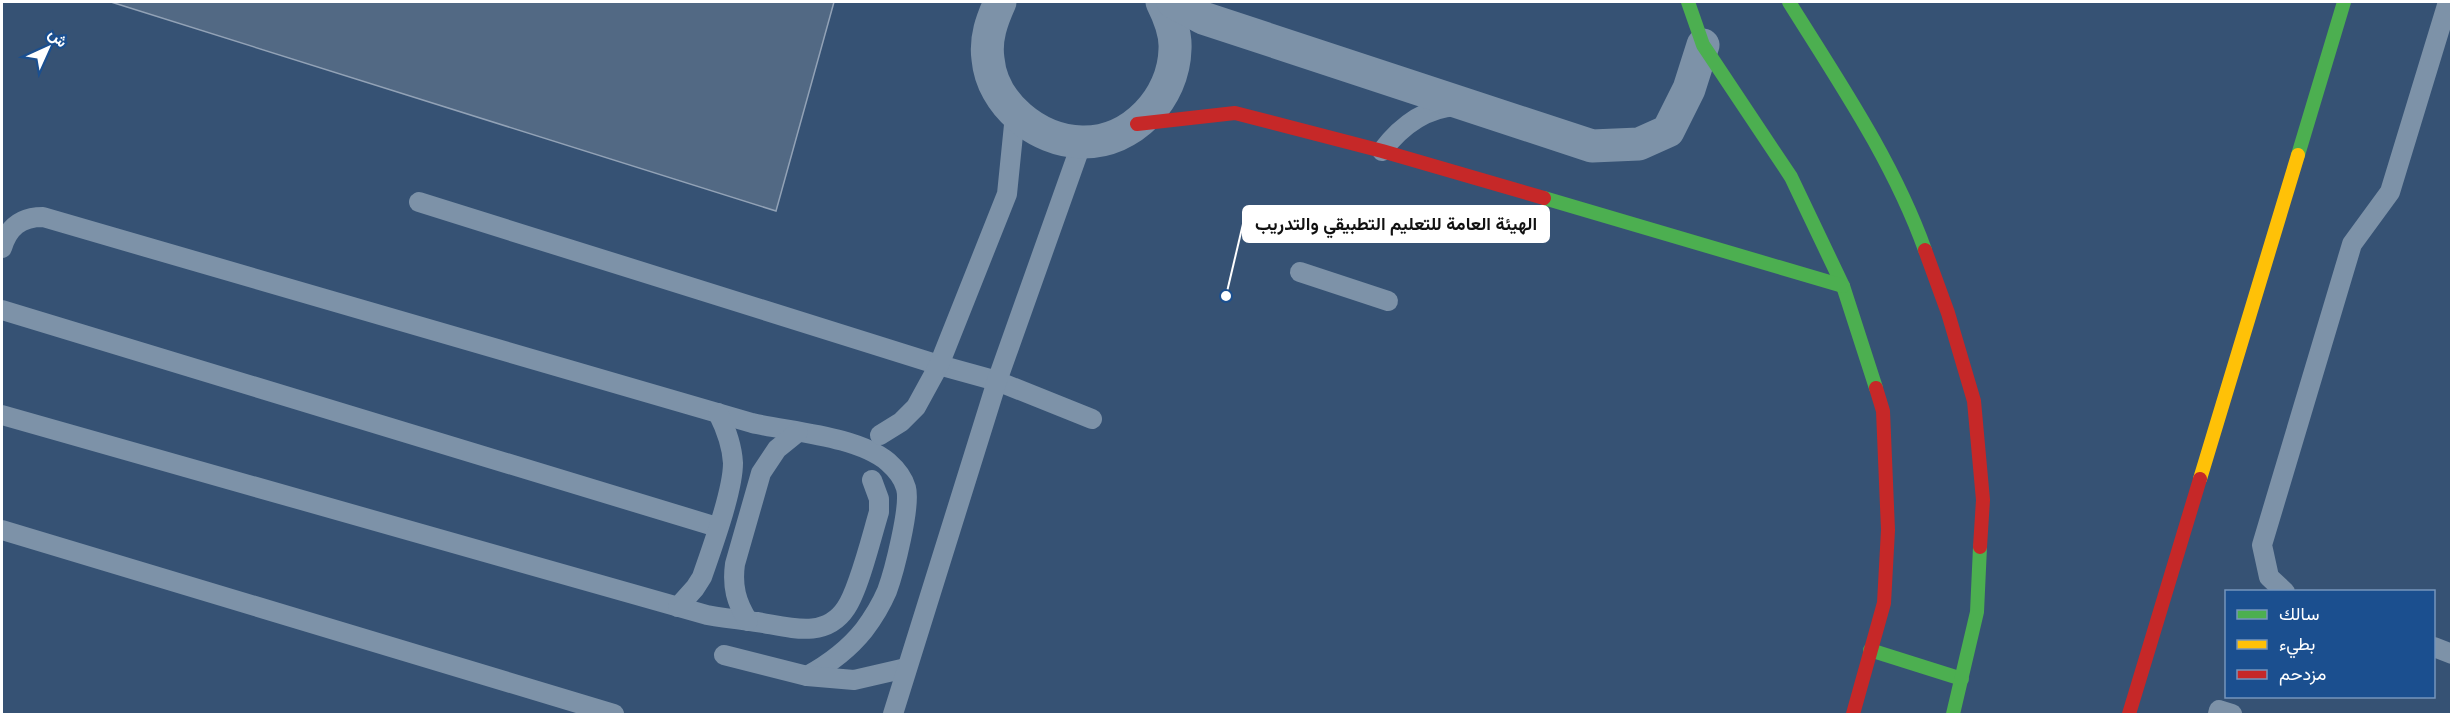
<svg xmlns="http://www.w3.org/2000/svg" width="2453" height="716" font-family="'Golos Text',Vazirmatn,sans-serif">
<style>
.building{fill:#526984;stroke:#92a2b6;stroke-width:1.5}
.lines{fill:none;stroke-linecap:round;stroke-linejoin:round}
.lane{stroke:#7d92a8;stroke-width:20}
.street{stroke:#7d92a8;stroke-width:33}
.fast{stroke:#4caf50;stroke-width:14}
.slow{stroke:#ffc107;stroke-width:14}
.jam{stroke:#c62828;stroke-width:14}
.leader{fill:none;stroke:#fff;stroke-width:2}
.callout-dot{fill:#fff;stroke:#1b4f8f;stroke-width:2}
.callout{fill:#fff;stroke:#fff;stroke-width:2}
.callout-label{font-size:18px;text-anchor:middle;font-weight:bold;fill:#111}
</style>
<rect width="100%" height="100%" fill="#365274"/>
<!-- building -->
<polygon class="building" points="111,2 834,2 776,211"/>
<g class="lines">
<!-- lane -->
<g class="lane">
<path d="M1382,151C1401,126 1424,108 1456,106"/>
<polyline points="419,202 939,365 997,381 1092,419"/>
<path d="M2,248C8,228 20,217 43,217L752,423C791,432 857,436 888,462C896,469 903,477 906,488C911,506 894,572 887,591C881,605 873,618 864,630C848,650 829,664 807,676"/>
<polyline points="1300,272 1388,301"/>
<polyline points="2,310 717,527"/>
<path d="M2,415L707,615C724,618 741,620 757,622C789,627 825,640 846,608C859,589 872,535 879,512V499L872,480"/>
<polyline points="880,435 901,422 916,407 939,365 1007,194 1015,115"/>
<polyline points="2,530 614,714"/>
<polyline points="2285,592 2269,577 2262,545 2352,244 2390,192 2448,2"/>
<path d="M678,607L695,588L702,577C712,548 733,491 733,463C732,444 726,429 718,413"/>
<path d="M748,621C736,602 732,586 735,564L761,473L777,449L798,432"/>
<polyline points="2434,647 2452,654"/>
<polyline points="724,655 807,676 854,680 906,668"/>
<polyline points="893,714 997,381 1082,142"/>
<polyline points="2218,714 2219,710 2232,714"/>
</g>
<!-- street -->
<g class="street">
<path d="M1000,2C992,20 985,38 988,59C992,104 1037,141 1082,142C1132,143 1174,98 1175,49C1176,32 1169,16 1162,2"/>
<polyline points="1173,2 1203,18 1592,146 1639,144 1668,131 1689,89 1703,45"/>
</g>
<!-- fast -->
<g class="fast">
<polyline points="1688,2 1703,45 1791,177 1843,286 1876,388"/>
<path d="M1789,2C1839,82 1893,161 1925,250"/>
<polyline points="2298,155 2344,2"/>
<polyline points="1544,198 1843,286"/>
<polyline points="1870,650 1962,679"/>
<polyline points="1953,714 1977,612 1980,547"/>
</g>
<!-- slow -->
<polyline class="slow" points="2200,479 2298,155"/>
<!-- jam -->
<g class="jam">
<polyline points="1137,124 1235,113 1382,151 1544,198"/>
<polyline points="1925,250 1948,313 1974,401 1983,500 1980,547"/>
<polyline points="1853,714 1884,603 1888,530 1883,411 1876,388"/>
<polyline points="2129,714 2200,479"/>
</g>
</g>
<!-- callouts -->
<path class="leader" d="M1226 296L1243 224"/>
<circle class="callout-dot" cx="1226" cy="296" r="6"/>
<rect class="callout" x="1243" y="206" width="306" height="36" rx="6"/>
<g class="callout-label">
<text x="1396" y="230">الهيئة العامة للتعليم التطبيقي والتدريب</text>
</g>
<!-- border -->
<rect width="2453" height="716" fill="none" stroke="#ffffff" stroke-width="6"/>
<!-- legend -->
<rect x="2225" y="590" width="210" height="108" fill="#1b4f8f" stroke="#7695bc" stroke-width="1.5"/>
<rect x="2237" y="610" width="30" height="9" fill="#4caf50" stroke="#7695bc" stroke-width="1.5"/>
<text x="2279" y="620" font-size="18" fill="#ffffff">سالك</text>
<rect x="2237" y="640" width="30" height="9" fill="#ffc107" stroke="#7695bc" stroke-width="1.5"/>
<text x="2279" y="650" font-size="18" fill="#ffffff">بطيء</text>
<rect x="2237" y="670" width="30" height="9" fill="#c62828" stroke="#7695bc" stroke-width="1.5"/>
<text x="2279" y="680" font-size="18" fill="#ffffff">مزدحم</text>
<!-- north arrow -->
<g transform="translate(48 48) rotate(45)" stroke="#1b4f8f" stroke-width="4.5" paint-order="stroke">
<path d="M0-4.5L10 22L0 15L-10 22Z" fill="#ffffff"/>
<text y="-9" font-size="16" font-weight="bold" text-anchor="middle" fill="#ffffff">ش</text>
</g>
</svg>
